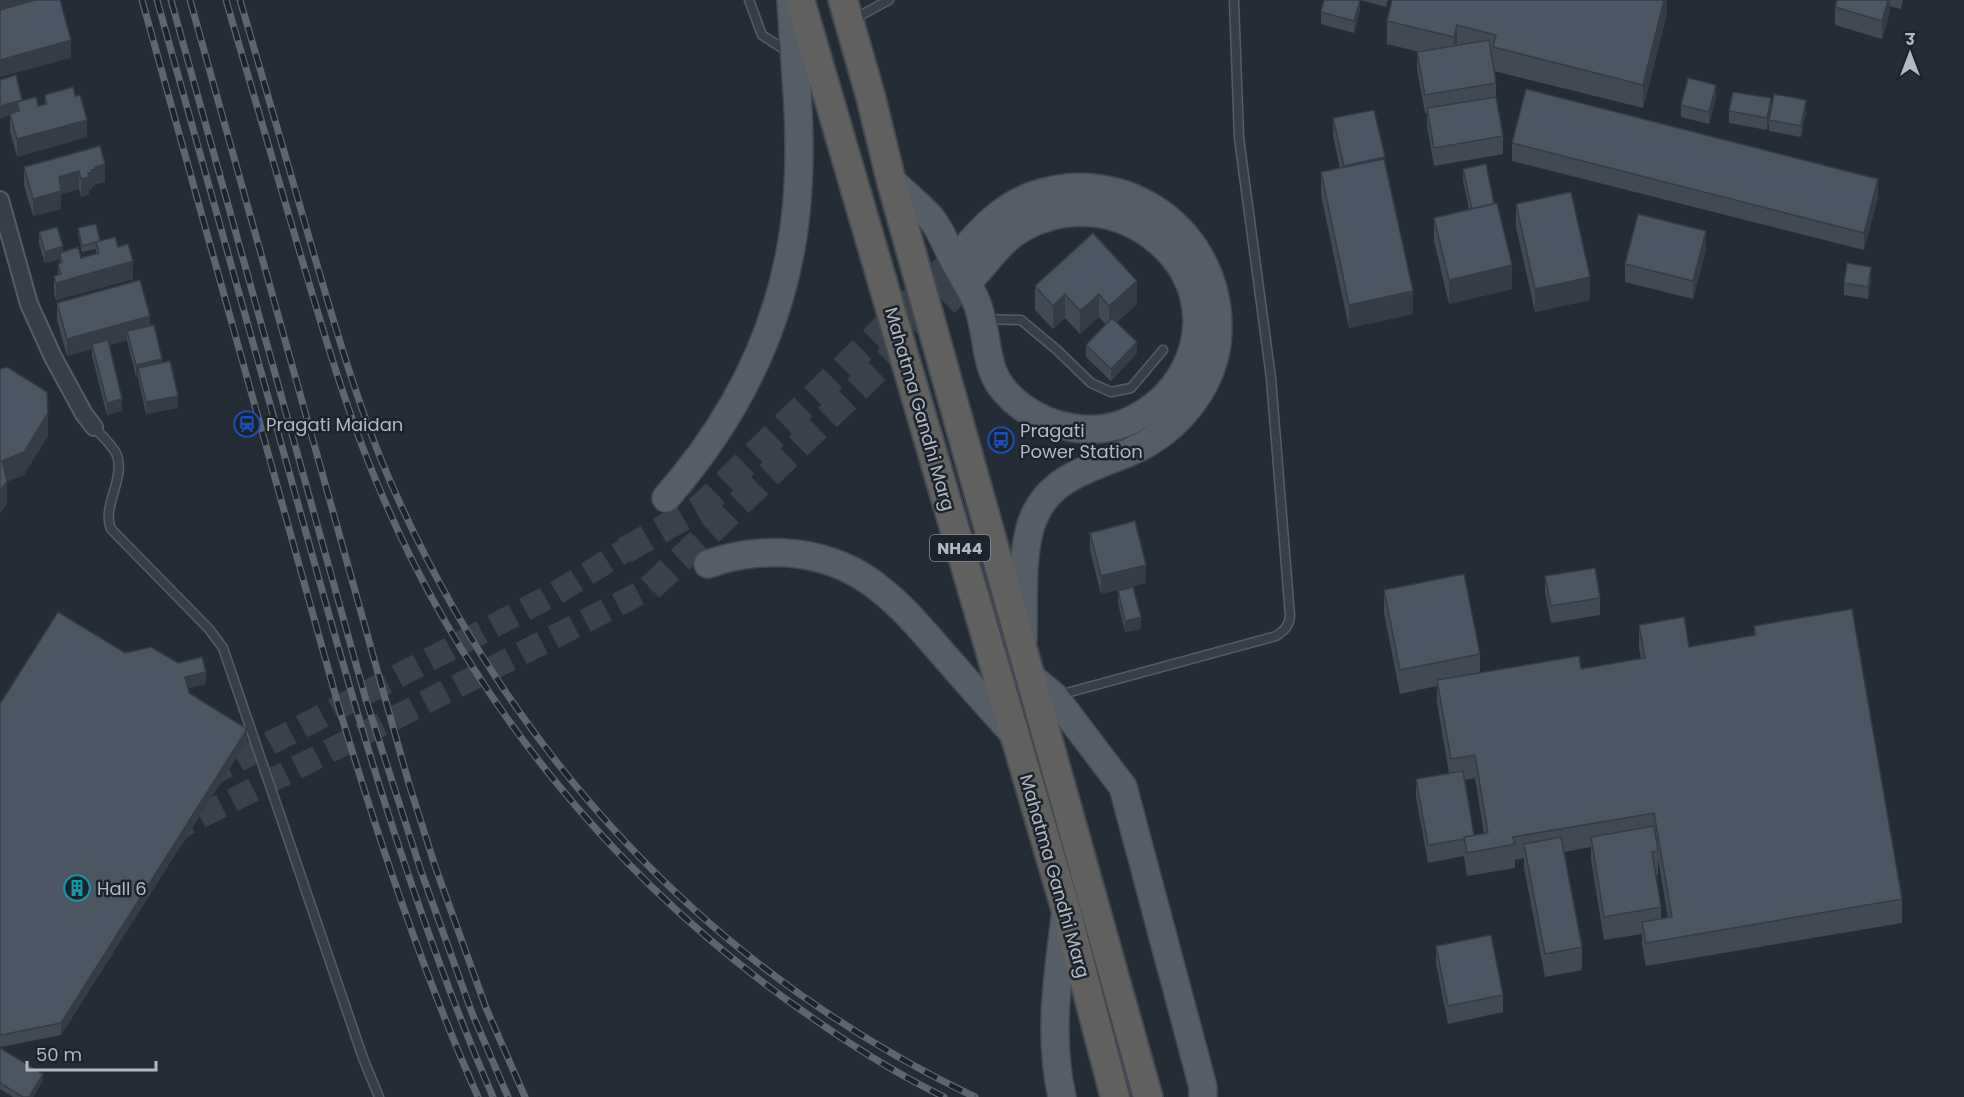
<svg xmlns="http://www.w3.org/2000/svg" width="1964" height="1097" font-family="Poppins,'Noto Sans Devanagari',sans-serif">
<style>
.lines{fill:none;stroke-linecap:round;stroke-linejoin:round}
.secondary-tunnel{stroke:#39414b;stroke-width:24;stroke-dasharray:24 12;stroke-linecap:butt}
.primary-tunnel{stroke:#39414b;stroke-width:27;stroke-dasharray:27 14;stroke-linecap:butt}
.service-casing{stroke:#555c65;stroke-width:11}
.minor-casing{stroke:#555c65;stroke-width:20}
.primary-casing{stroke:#404750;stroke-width:30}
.trunk-casing{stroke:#424952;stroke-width:32}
.service{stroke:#373e47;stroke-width:8}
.minor{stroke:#373e47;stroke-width:16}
.primary{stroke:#555d67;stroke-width:27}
.trunk{stroke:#60605e;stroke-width:28}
.rail-casing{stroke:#5d6571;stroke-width:7}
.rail{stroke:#1c232c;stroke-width:4.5;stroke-dasharray:14;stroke-linecap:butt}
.wall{fill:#414a54;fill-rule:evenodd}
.shaded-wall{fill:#353c45}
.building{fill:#4c5662;stroke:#353c45;stroke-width:1.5}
.labels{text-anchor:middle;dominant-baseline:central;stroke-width:5;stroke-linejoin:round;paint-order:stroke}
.shield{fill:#1c232c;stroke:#858c96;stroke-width:1.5}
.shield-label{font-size:16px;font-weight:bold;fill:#b2b9c3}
.street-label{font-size:18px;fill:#b2b9c3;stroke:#1c232c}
.poi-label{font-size:18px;fill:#b2b9c3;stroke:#1c232c;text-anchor:start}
</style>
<rect width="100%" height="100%" fill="#242c36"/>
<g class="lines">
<!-- secondary-tunnel -->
<g class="secondary-tunnel">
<polyline points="206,777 556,593 624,551"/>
<polyline points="168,833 650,588"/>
</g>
<!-- primary-tunnel -->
<g class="primary-tunnel">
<polyline points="624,551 701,507 959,255"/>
<polyline points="650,588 713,529 975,274"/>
</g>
<!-- service casing -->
<g class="service-casing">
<g id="service">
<polyline points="749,0 762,35 788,52"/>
<polyline points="852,20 889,0"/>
<polyline points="984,319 1021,320 1057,350 1091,383 1111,392 1131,388 1163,350"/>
<path d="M94,427C101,435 111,444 116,453C127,477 101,507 111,529L209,629L223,648L363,1058L379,1097"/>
<path d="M1059,695L1276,636C1285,630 1289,626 1290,616L1271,378L1239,138L1234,0"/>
</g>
</g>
<!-- minor casing -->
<g class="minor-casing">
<polyline id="minor" points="0,200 29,304 53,357 84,414 94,427"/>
</g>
<!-- primary casing -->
<g class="primary-casing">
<g id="primary">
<path d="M891,180C904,193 919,205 931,218C941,230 947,248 955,262C962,276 973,291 978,306C992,348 980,376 1022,407C1051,428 1091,436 1125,423C1151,412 1172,394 1185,369C1235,269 1117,175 1024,227C1003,238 991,257 975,274"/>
<path d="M959,255C980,231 1001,207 1032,196C1127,162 1221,233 1218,332C1216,384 1179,430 1132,451C1095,467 1051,476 1034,517C1020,548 1024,604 1023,639"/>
<path d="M666,498C744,409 792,306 798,186C802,125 794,62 791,0"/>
<path d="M708,564C766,544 832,549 881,590C904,608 923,631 942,653C966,680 990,708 1015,735"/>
<polyline points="1031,677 1054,696 1123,787 1203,1087 1203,1097"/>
<path d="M1062,1097C1048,1036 1058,972 1066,910"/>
</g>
</g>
<!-- trunk casing -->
<g class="trunk-casing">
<g id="trunk">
<polyline points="800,0 1066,910 1115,1097"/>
<polyline points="843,0 871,98 891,180 1148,1097"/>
</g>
</g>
<!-- service -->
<use href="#service" class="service"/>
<!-- minor -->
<use href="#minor" class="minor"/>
<!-- primary -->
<use href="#primary" class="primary"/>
<!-- trunk -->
<use href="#trunk" class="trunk"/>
<!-- rail casing -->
<g class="rail-casing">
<g id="rail">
<path d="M142,0L339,708C379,840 422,971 478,1097"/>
<path d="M157,0C205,170 252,341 300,511C355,710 411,908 493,1097"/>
<polyline points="171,0 366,700 421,871 472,1013 508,1097"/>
<polyline points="190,0 409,784 435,866 486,1008 525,1097"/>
<path d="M226,0C250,81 273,162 297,243C321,323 344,405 377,483C465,696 615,881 804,1012C849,1044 895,1073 944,1097"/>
<path d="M240,0C265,86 290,172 315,258C337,333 359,409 390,481C509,753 705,968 975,1097"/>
</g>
</g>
<!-- rail -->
<use href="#rail" class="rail"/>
</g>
<!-- wall -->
<g class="wall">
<polygon points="1360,0 1388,0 1386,7"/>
<polygon points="1667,0 1667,13 1643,108 1494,71 1496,83 1496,98 1503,136 1503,154 1434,166 1427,126 1427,113 1425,113 1417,70 1417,52 1419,52 1387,44 1387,21"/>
<polygon points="1837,0 1903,0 1901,9 1890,6 1890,11 1882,39 1835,25 1835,7"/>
<polygon points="1360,10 1354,33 1321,24 1321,12"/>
<polygon points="0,80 22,101 38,106 45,104 45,95 87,137 17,157 10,131 10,115 0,118"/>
<polygon points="1716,97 1709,124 1681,117 1681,105"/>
<polygon points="1771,107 1806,111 1801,137 1769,131 1769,122 1767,130 1729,123 1729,111"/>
<polygon points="1333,118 1385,161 1413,314 1349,328 1321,195 1321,172 1340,168 1333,136"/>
<polygon points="1512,143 1878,197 1864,250 1512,161"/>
<polygon points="105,164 105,182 95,184 95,186 92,187 92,190 89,190 89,194 81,197 79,189 61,194 61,209 33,216 24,185 24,167"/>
<polygon points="1463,169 1512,289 1449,304 1434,241 1434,218 1469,209 1463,181"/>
<polygon points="1516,204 1590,300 1535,312 1516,227"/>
<polygon points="78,228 100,241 118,247 133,279 56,300 54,294 54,276 58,275 58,264 60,263 60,259 45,263 39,244 39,232 63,252 81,258 96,253 96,249 82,252 78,234"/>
<polygon points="1093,233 1137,304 1117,322 1137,353 1111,381 1086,357 1086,345 1106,325 1099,317 1080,334 1065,318 1053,329 1035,310 1035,286"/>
<polygon points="1706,249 1693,299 1625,282 1625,264"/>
<polygon points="1871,279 1868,299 1844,295 1844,283"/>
<polygon points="57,303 150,326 178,408 146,414 138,377 136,377 127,340 109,345 122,411 107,415 92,356 92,349 67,356 57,320"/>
<polygon points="1090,533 1146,583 1101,594 1090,550"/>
<polygon points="1545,576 1600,598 1600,615 1551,623 1545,593"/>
<path d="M1384,590L1480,654V672L1581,669L1641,659L1639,648V625L1689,647L1754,635V626L1902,899V923L1646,966L1642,945V934L1604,940L1591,860V847L1564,852L1582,947V970L1545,977L1524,868V858L1515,860V868L1467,876L1464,856L1428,863L1416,797V779L1449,773L1437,703V686L1400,694L1384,613ZM1475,778L1484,834L1474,835L1465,780ZM1658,859L1668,918L1661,919V907L1656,875L1658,874Z"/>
<polygon points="1118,591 1141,629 1125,632 1118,603"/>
<polygon points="125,653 206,684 188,688 189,693 247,741 61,1035 1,1047 0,1046 0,704"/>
<polygon points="1436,946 1503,995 1503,1012 1448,1024 1436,964"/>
<polygon points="0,1048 43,1080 33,1097 13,1097 0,1089"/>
</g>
<!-- shaded-wall -->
<g class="shaded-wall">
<polygon points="0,0 50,0 0,14"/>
<polygon points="1360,0 1360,10 1354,33 1354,21"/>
<polygon points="1664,0 1667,0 1667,13 1643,108 1643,85"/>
<polygon points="1888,0 1890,0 1890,11 1882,39 1882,21"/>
<polygon points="1457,25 1457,48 1454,61 1454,37"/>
<polygon points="71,40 71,58 0,77 0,60"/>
<polygon points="1716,85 1716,97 1709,124 1709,112"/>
<polygon points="1771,98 1771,110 1767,130 1767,118"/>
<polygon points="22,100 22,112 17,102 17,113 0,118 0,106"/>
<polygon points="1806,100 1806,111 1801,137 1801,126"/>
<polygon points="87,120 87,137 17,157 17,139"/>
<polygon points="1385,157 1385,174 1344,184 1344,166"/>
<polygon points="105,164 105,182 95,184 95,186 92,187 92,190 89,190 89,194 81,197 81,179 95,167"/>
<polygon points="79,171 79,189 61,194 61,209 33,216 33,199 59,177"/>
<polygon points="1878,179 1878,197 1864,250 1864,233"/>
<polygon points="1706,231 1706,249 1693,299 1693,281"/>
<polygon points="63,246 63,258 60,253 60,259 45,263 45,252"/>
<polygon points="133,261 133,279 56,300 56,283"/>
<polygon points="1512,265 1512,289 1449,304 1449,280"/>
<polygon points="1871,267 1871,279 1868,299 1868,287"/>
<polygon points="1590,277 1590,300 1535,312 1535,289"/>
<polygon points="1137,281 1137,304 1109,329 1109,306"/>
<polygon points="1413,291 1413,314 1349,328 1349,305"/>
<polygon points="1065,294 1065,318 1053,329 1053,306"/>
<polygon points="1099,294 1099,317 1080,334 1080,311"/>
<polygon points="150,316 150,334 127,331 127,340 94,349 92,344 92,349 67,356 67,339"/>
<polygon points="1137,342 1137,353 1111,381 1111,369"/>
<polygon points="162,359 162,371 138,368 138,377 136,377 136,365"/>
<polygon points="178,396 178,408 146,414 146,402"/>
<polygon points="122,399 122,411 107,415 107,403"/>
<polygon points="48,413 48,436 24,475 7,482 7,504 0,514 0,491 2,461"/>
<polygon points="1146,565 1146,583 1101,594 1101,576"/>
<polygon points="1141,617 1141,629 1125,632 1125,621"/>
<polygon points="206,672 206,684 185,689 185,677"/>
<polygon points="247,729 247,741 61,1035 61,1023"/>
<polygon points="43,1074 43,1080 33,1097 29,1097"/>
</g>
<!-- building -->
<g class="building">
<polygon points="35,0 60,0 71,40 0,60 0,10"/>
<polygon points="1324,0 1360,0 1354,21 1321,12"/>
<polygon points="1392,0 1664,0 1643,85 1493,47 1496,35 1457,25 1454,37 1387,21"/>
<polygon points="1837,0 1888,0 1882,21 1835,7"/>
<polygon points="1489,40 1496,83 1425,95 1417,52"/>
<polygon points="16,75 22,100 0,106 0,80"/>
<polygon points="1688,78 1716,85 1709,112 1681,105"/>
<polygon points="73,87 75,96 80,95 87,120 17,139 10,114 19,111 17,102 36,97 38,106 47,104 45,95"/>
<polygon points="1526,89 1878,179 1864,233 1512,143"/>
<polygon points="1733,92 1771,98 1767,118 1729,111"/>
<polygon points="1774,94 1806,100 1801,126 1769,120"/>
<polygon points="1496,97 1503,136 1434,148 1427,108"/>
<polygon points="1374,110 1385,157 1344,166 1333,118"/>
<polygon points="100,146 105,164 95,167 95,169 91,170 92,172 88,173 89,177 81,179 79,171 59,177 61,191 33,199 24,167"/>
<polygon points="1384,159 1413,291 1349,305 1321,172"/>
<polygon points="1486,164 1494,204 1472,209 1463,169"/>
<polygon points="1571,192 1590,277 1535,289 1516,204"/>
<polygon points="1497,203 1512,265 1449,280 1434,218"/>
<polygon points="1638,214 1706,231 1693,281 1625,264"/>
<polygon points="96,224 100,241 82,246 78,228"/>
<polygon points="57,227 63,246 45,252 39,232"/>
<polygon points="1093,233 1137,281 1109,306 1099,294 1080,311 1065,294 1053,306 1035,286"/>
<polygon points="115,237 118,247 128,244 133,261 56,283 54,276 61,274 58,264 62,262 60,253 78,247 81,258 99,253 96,242"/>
<polygon points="1847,263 1871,267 1868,287 1844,283"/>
<polygon points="140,280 150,316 67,339 57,303"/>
<polygon points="1112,318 1137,342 1111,369 1086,345"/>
<polygon points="154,325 162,359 136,365 127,331"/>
<polygon points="108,340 122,399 107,403 92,344"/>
<polygon points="170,361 178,396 146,402 138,368"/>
<polygon points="7,367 47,392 48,413 24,452 2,461 7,481 0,491 0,369"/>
<polygon points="1135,521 1146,565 1101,576 1090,533"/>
<polygon points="1595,568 1600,598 1551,606 1545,576"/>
<polygon points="1464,574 1480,654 1400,670 1384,590"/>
<polygon points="1133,587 1141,617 1125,621 1118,591"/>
<polygon points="1852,609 1902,899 1646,943 1642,922 1672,917 1654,813 1513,837 1515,844 1467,853 1464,837 1488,833 1475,755 1451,759 1437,680 1579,656 1581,669 1645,658 1639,625 1684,617 1689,647 1756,635 1754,626"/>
<polygon points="58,612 125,653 151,647 178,663 202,657 206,672 185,677 189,693 247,729 61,1023 1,1035 0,1034 0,704"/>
<polygon points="1463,771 1474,835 1464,837 1464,839 1428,845 1416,779"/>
<polygon points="1654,826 1658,851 1652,852 1661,907 1604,917 1591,837"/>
<polygon points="1561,837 1582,947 1545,954 1524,844"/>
<polygon points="1491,935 1503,995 1448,1006 1436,946"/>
<polygon points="0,1048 43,1074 29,1097 23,1097 0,1083"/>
</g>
<!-- icons -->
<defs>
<g id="station-ring" transform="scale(1.35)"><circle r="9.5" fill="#1c232c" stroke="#1a4fb4" stroke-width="1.5"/><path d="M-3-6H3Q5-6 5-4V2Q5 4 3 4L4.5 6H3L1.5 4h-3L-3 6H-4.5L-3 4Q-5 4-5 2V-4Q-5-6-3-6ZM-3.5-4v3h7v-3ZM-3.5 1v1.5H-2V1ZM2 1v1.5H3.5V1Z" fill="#1a4fb4"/></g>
<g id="bus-ring" transform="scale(1.35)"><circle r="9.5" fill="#1c232c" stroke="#1a4fb4" stroke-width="1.5"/><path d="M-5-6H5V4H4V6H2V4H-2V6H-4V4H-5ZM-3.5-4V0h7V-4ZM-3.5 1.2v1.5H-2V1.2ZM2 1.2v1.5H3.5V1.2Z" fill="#1a4fb4"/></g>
<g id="building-ring" transform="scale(1.35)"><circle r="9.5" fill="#1c232c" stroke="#0f9aa8" stroke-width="1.5"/><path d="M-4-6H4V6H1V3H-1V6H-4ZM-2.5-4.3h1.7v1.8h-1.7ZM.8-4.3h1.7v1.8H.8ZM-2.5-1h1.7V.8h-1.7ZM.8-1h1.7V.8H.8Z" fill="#0f9aa8"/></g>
</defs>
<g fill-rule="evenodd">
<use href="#station-ring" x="247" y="424"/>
<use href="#bus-ring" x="1001" y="440"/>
<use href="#building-ring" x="77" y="888"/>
</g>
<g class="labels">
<!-- shield labels -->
<rect class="shield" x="930" y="535" width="60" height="26" rx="4.5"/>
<g class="shield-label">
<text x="960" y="548">NH44</text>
</g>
<!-- street labels -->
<g class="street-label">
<text transform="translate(920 409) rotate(74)">Mahatma Gandhi Marg</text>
<text transform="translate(1055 876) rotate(74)">Mahatma Gandhi Marg</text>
</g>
<!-- poi labels -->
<g class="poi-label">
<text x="266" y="424">Pragati Maidan</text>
<text x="1020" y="430">Pragati<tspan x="1020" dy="21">Power Station</tspan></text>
<text x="97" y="888">Hall 6</text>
</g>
</g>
<!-- north arrow -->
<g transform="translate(1910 54)" stroke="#1c232c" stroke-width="4.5" paint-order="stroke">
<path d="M0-4.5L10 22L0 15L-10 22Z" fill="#b2b9c3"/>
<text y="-9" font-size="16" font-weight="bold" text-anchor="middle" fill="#b2b9c3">उ</text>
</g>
<!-- scale -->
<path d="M27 1061v9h129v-9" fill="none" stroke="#b2b9c3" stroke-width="3"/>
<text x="36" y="1061" font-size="18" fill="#b2b9c3" stroke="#1c232c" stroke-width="4.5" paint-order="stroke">50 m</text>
</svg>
